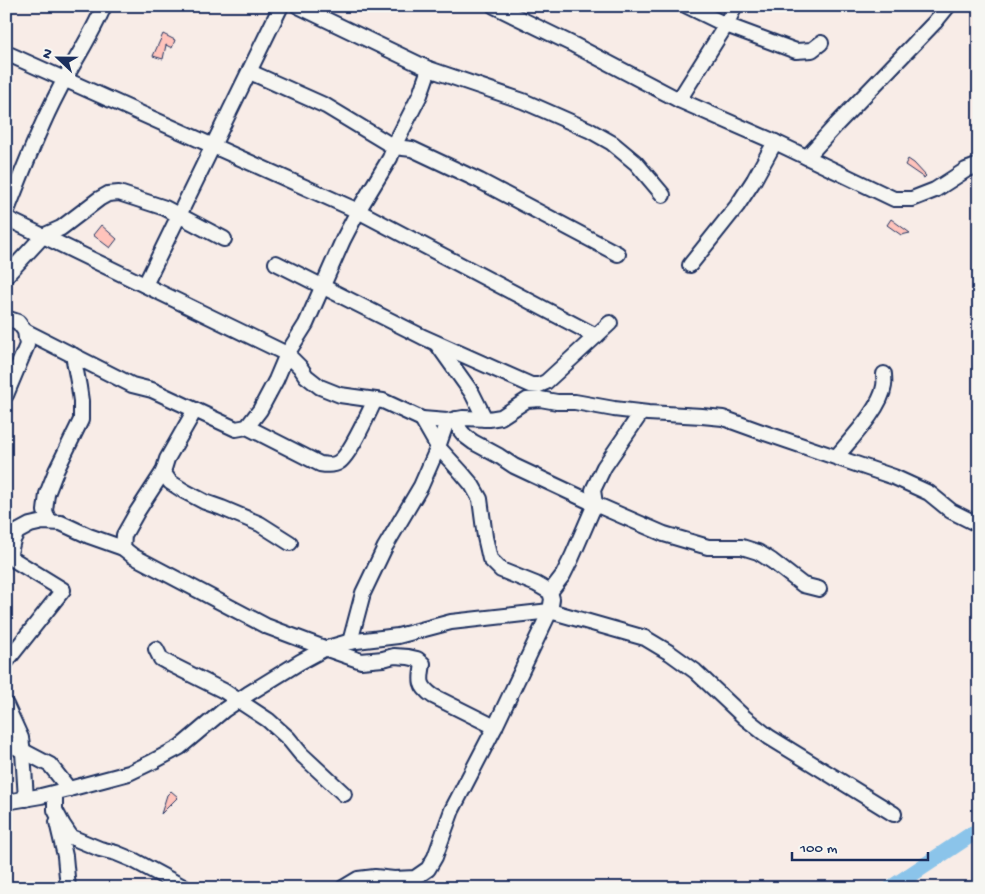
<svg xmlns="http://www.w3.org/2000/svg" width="985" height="894" font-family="'Gochi Hand',sans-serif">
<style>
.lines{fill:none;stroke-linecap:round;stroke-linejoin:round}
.river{stroke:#8bc4ea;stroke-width:16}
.building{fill:#ffc3bb;stroke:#1b2f5e}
.minor-casing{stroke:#1b2f5e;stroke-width:18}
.minor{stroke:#f6f6f2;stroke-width:14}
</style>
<rect width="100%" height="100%" fill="#f8ece7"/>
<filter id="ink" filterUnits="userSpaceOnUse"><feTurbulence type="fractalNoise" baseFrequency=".02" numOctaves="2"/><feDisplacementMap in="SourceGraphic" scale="10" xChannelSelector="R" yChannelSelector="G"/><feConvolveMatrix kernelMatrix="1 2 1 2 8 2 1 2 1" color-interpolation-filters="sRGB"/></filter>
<g filter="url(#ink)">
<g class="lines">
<!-- river -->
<polyline class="river" points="891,888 972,834 979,831"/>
</g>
<!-- building -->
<g class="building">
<polygon points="163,34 175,40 172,48 166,45 163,59 153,56"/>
<polygon points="908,159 914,163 926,176 924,178 905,165"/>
<polygon points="891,219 910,233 901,235 887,225"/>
<polygon points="101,225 117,239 110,248 93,235"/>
<polygon points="171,791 178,797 161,814 167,795"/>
</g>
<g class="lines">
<!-- minor casing -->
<g class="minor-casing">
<g id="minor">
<polyline points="298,6 429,69 523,101 589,130 612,143 636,163 663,195"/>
<polyline points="494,6 574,45 679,100 775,142 894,199 912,199 935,190 966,170 979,165"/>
<polyline points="687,6 726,25 796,51 812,50 821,43"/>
<polyline points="6,53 358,211 596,336 546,382 539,385 531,385 423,337 276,263"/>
<polyline points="250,72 326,106 394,147 412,149 480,181 618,254"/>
<polyline points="679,100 726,25 735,6"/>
<polyline points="807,157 836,125 935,22 948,6"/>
<path d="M6,213C22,173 37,132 57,94C72,64 91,37 104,6"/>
<polyline points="6,218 287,354 300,367 306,376 320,387 340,395 383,401 422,419 447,421 463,418 489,419 501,417 527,400 540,399 557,402 575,402 614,409 648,413 702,416 723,418 759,431 894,477 929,493 951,511 979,525"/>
<polyline points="690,265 737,206 754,180 775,142"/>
<polyline points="6,276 43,236 61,228 99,199 108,194 119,193 165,208 224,239"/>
<polyline points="145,285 281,6"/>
<polyline points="6,318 18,322 25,331 27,345 6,395"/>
<polyline points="25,331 132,385 152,390 236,429 247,427 260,410 276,380 287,354 306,324 343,240 358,211 390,158 396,142 420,95 429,69"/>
<polyline points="596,336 610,323"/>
<polyline points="437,344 472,393 485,419"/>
<polyline points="195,410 167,459 163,472 170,482 184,491 205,502 222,508 260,524 290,543"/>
<polyline points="422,419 438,447 461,472 472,485 480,499 485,537 490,559 501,570 536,584 550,592 552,599 550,611 495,727"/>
<polyline points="456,419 460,430 465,436 473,442 499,456 514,466 595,504 664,534 708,547 742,547 758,552 772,561 803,585 819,589"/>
<path d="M247,427L320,464C326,465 334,466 339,462C350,455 368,414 375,400"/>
<path d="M837,456C851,439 881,408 884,386C885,382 884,378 884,374"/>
<path d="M163,472L137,512L124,535L123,548L133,556L266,626L327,649L361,661L383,659L394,656L408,657L417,659L423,664C420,681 419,686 433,696L495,727L452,810L435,857L428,869L415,878L394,879L375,877L358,879L343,888"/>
<polyline points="49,522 45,511 47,494 56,471 81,420 81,401 79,387 73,355"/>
<polyline points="6,555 63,590 6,662"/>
<polyline points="9,557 13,540 17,532 30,525 43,522 61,523 89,536 123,548"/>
<polyline points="550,592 563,575 572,557 595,504 593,490 604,467 641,413"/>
<polyline points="350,642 363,593 385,547 421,486 438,447 447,421"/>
<polyline points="156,649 161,659 170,664 224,691 268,720 288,738 301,754 344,794"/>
<polyline points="6,705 21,738 23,752 26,799"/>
<polyline points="6,742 50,765 69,789"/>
<polyline points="55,793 55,810 63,825 71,837 100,849 116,853 133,860 185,888"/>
<polyline points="6,802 41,796 69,789 129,773 154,761 180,747 224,710 248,694 300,662 324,649 348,642 398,636 451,622 550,611 645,638 670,653 695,671 745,718 769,737 894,814"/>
<polyline points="57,822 65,856 68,888"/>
</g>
</g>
<!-- minor -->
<use href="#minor" class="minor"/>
</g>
</g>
<!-- margin -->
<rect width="985" height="894" fill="none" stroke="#f6f6f2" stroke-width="25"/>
<rect x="12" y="12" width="960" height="869" fill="none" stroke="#1b2f5e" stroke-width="2" filter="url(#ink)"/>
<!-- north arrow -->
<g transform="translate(58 58) rotate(292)" stroke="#f6f6f2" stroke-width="4" paint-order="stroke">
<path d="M0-4L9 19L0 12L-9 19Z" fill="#1b2f5e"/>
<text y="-8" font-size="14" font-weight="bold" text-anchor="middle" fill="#1b2f5e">N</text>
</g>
<!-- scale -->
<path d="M792 852v8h136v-8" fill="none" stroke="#1b2f5e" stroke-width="2.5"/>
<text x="800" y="852" font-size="15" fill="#1b2f5e" stroke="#f6f6f2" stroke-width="4" paint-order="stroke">100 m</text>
</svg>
